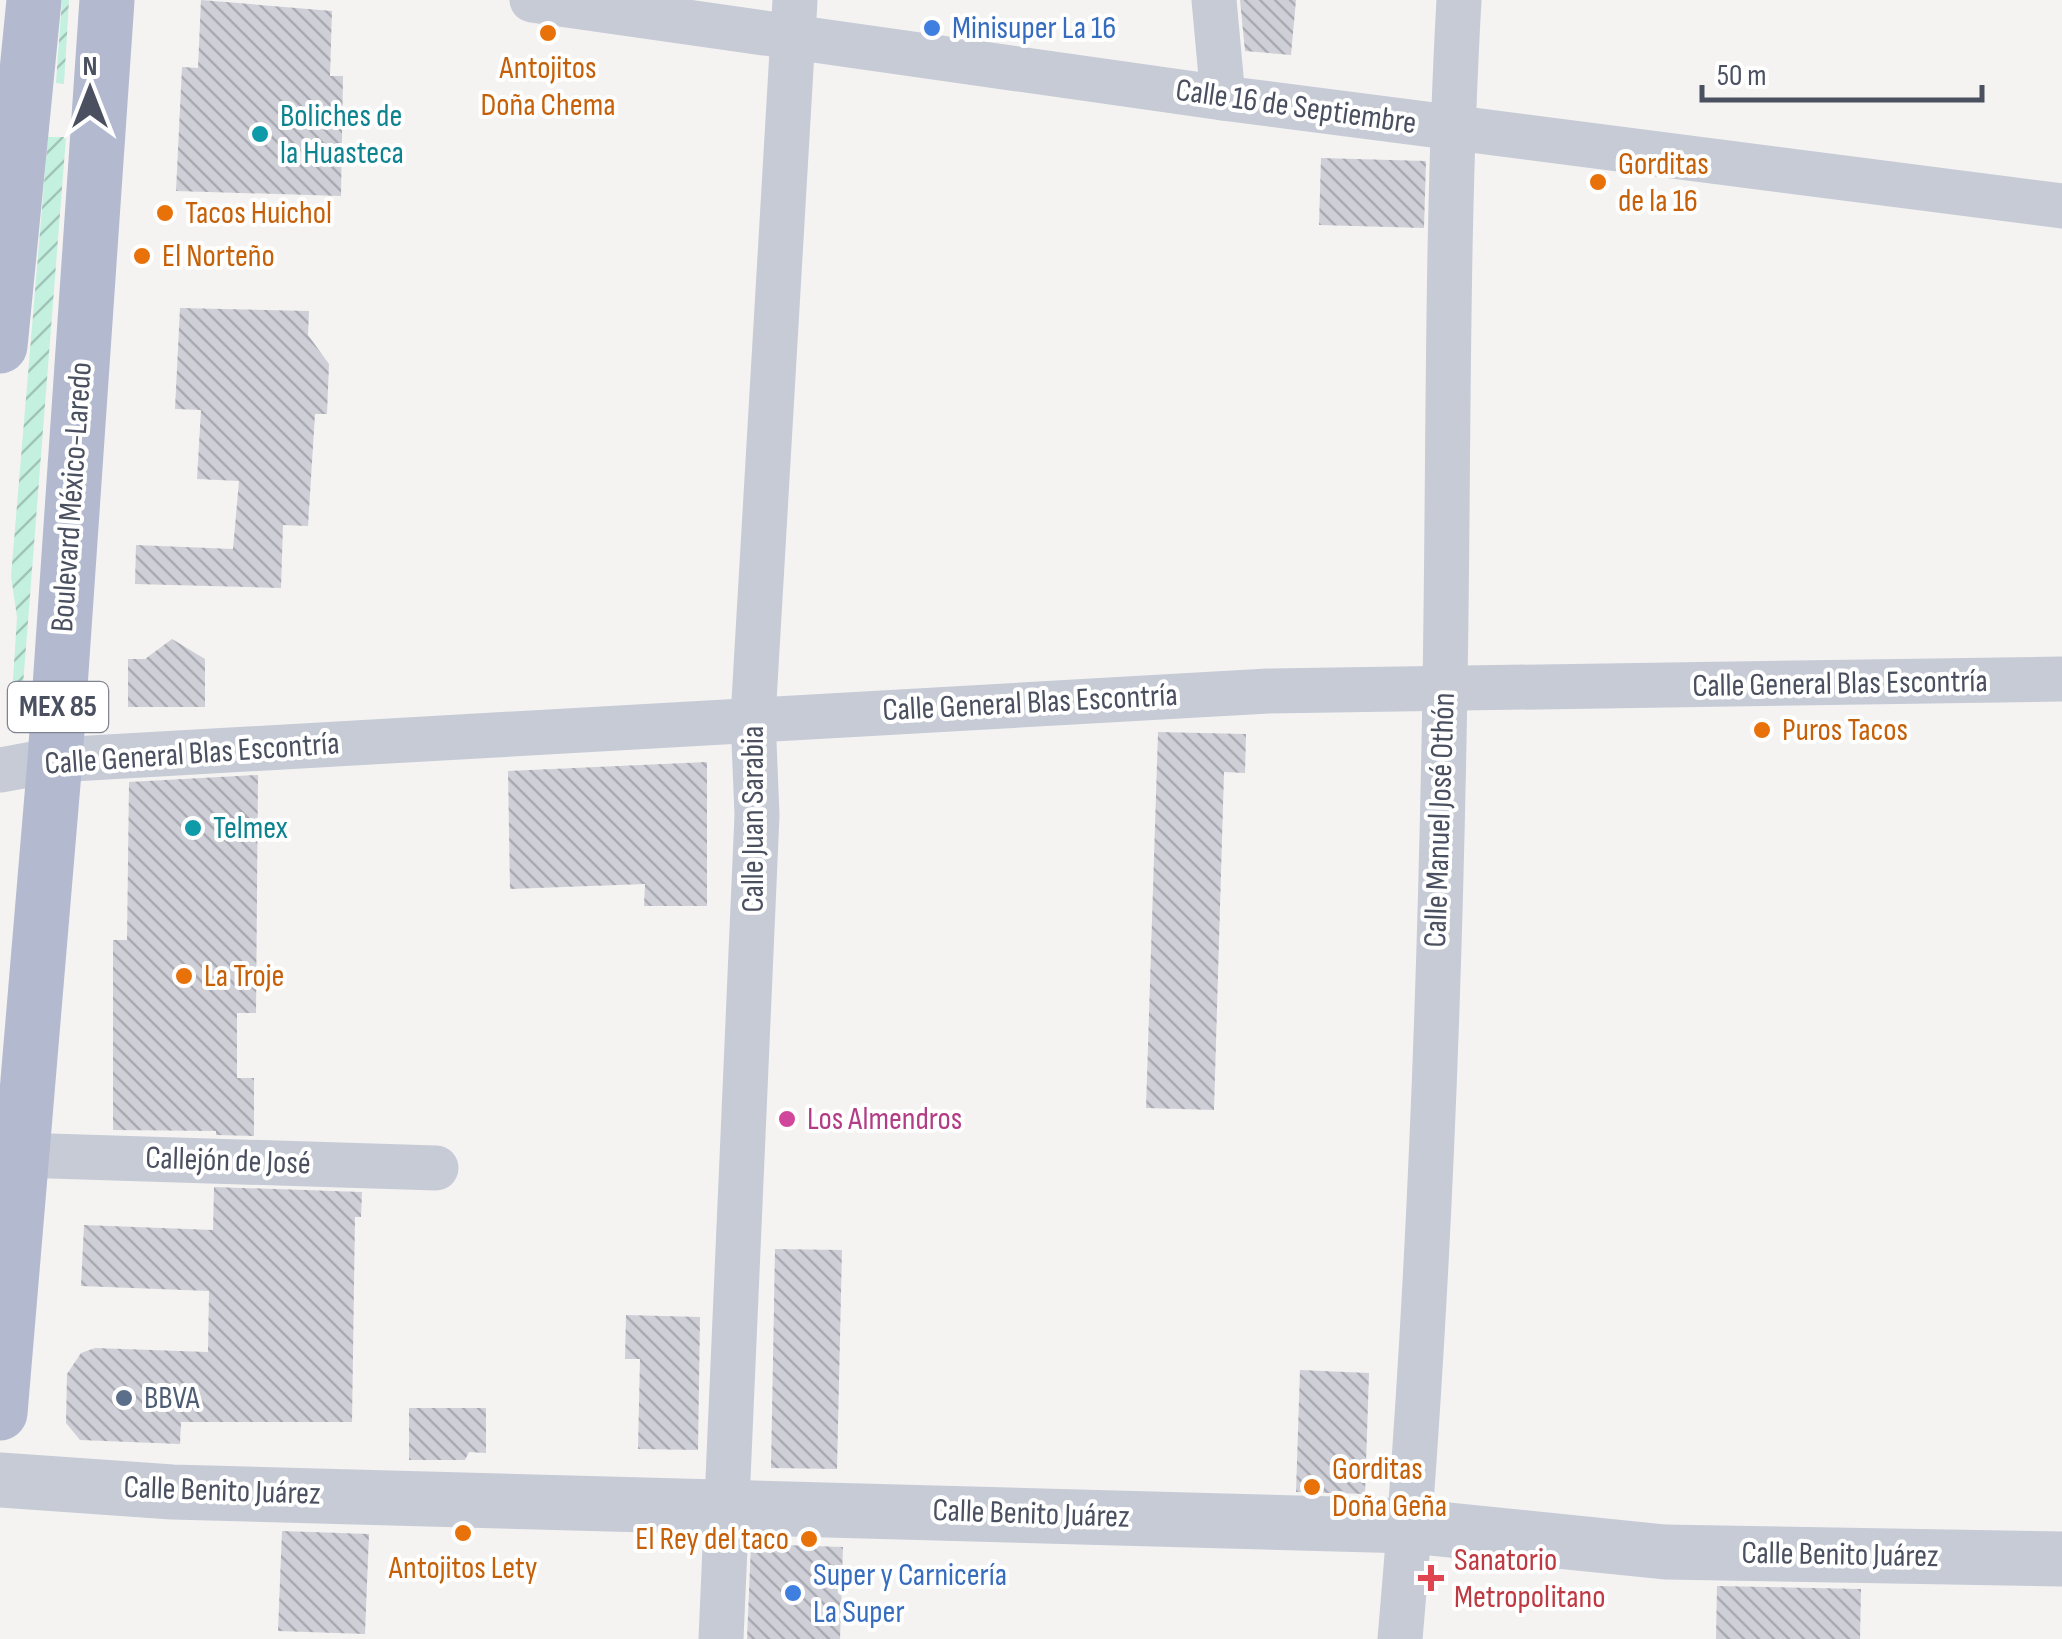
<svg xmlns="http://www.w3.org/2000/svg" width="2062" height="1639" font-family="'Sofia Sans Condensed',sans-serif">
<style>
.garden{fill:url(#garden-furrows)}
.building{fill:url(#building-back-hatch)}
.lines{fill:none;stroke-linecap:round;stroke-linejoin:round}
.minor{stroke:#c6cbd6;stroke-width:45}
.tertiary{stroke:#c6cbd6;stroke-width:55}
.primary{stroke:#b3bad0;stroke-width:55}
.shop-dot{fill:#3f7fe0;stroke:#fff;stroke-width:4}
.food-dot{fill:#e8710a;stroke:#fff;stroke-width:4}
.culture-dot{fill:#0f9aa8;stroke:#fff;stroke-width:4}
.hotel-dot{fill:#d1479c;stroke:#fff;stroke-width:4}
.service-dot{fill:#5c6f8a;stroke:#fff;stroke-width:4}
.health-dot{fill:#e0444e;stroke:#fff;stroke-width:4}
.labels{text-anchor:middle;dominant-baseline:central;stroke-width:8;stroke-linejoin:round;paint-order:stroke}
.shield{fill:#fff;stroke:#808490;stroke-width:2.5}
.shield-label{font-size:30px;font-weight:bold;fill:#4a5060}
.shop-label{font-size:32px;fill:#366cbe;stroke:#fff;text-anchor:start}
.food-label{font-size:32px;fill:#c56008;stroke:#fff;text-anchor:start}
.street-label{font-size:32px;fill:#4a5060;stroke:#fff}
.culture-label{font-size:32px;fill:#0d838f;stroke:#fff;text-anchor:start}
.hotel-label{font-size:32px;fill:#b23c85;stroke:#fff;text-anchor:start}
.service-label{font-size:32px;fill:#4e5e75;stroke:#fff;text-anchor:start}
.health-label{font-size:32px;fill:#be3a42;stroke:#fff;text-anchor:start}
</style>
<defs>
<pattern id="garden-furrows" width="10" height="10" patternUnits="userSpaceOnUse" patternTransform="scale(2.5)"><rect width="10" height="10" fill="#c3f0df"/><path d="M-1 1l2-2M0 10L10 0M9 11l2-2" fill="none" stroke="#a0c5b8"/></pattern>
<pattern id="building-back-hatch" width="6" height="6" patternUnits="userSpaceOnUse" patternTransform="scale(2.5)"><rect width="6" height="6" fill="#cfd0d7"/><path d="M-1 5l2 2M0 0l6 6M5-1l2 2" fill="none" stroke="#aaabb2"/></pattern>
</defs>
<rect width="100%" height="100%" fill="#f4f3f2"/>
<!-- garden -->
<g class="garden">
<polygon points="62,0 69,0 64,84 56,83"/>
<polygon points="48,137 66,137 20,723 14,722 11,712 17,617 11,576"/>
</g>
<!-- building -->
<g class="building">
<polygon points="201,0 332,11 330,76 343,76 341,196 176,191 182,67 198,68"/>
<polygon points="1240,0 1296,0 1291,55 1245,51"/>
<polygon points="1321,158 1426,161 1424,228 1319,225"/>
<polygon points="180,308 309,311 308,335 329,364 327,414 315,414 308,526 283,525 281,588 135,584 136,545 233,549 239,481 197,479 201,410 175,409"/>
<polygon points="172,639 205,659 205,707 128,707 128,659 145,659"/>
<polygon points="1158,732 1246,734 1245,773 1224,772 1214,1110 1146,1108"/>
<polygon points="707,762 707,906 644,906 645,884 510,889 508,771"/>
<polygon points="258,775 256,1013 237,1013 237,1078 254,1078 254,1136 216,1135 216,1131 113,1130 113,940 127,940 129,782"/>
<polygon points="214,1187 362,1192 361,1217 355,1217 352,1422 181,1422 180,1444 80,1440 66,1423 67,1374 81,1353 95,1348 208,1352 209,1291 81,1286 84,1225 213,1230"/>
<polygon points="775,1249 842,1250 837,1469 771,1468"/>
<polygon points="626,1315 700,1317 698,1450 638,1449 640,1359 625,1359"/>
<polygon points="1300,1370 1369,1373 1365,1494 1296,1492"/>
<polygon points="409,1408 486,1408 486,1453 469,1452 465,1460 409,1460"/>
<polygon points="282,1531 369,1534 365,1634 278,1631"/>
<polygon points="751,1544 843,1547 840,1639 747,1639"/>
<polygon points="1717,1586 1861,1589 1860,1639 1716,1639"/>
</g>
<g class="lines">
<!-- minor -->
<g class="minor">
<polyline points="532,0 1223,98 2062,206"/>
<polyline points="1214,0 1223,98"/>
<polyline points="0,770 55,760 1268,691 2062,679"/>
<polyline points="19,1155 436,1168"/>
<polyline points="721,1639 757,815 753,718 795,0"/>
<path d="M1400,1639C1428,1322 1440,1002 1445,684C1449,456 1446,228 1459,0"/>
</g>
<!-- tertiary -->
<polyline class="tertiary" points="0,1480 172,1492 1410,1526 1665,1552 2062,1559"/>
<!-- primary -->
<g class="primary">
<polyline points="0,346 34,0"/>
<polyline points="0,1413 55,760 107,0"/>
</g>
</g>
<!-- markers -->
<g class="shop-dot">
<circle cx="932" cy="28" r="10"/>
<circle cx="793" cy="1593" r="10"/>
</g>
<g class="food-dot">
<circle cx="548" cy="33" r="10"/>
<circle cx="1598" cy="182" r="10"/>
<circle cx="165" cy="213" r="10"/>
<circle cx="142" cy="256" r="10"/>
<circle cx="1762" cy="730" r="10"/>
<circle cx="184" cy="976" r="10"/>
<circle cx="1312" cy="1487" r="10"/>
<circle cx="463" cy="1533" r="10"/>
<circle cx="809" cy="1539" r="10"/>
</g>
<g class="culture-dot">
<circle cx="260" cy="134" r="10"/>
<circle cx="193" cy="828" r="10"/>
</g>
<circle class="hotel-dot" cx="787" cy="1119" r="10"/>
<circle class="service-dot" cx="124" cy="1398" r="10"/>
<path class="health-dot" d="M1426 1563h10v10h10v10h-10v10h-10v-10h-10v-10h10z"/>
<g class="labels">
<!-- shield labels -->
<rect class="shield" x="8" y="682" width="100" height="50" rx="8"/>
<g class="shield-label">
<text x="58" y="707">MEX 85</text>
</g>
<!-- shop labels -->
<g class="shop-label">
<text x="952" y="28">Minisuper La 16</text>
<text x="813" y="1575">Super y Carnicería<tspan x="813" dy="37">La Super</tspan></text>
</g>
<!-- food labels -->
<g class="food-label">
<text x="548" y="68" text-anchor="middle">Antojitos<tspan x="548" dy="37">Doña Chema</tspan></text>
<text x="1618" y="164">Gorditas<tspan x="1618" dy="37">de la 16</tspan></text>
<text x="185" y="213">Tacos Huichol</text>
<text x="162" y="256">El Norteño</text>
<text x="1782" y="730">Puros Tacos</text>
<text x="204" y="976">La Troje</text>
<text x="1332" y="1469">Gorditas<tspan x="1332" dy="37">Doña Geña</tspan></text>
<text x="789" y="1539" text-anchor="end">El Rey del taco</text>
<text x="463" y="1568" text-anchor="middle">Antojitos Lety</text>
</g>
<!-- street labels -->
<g class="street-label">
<text transform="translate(1296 107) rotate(8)">Calle 16 de Septiembre</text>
<text transform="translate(72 497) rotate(-86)">Boulevard México-Laredo</text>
<text transform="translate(1840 684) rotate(-1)">Calle General Blas Escontría</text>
<text transform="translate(1030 703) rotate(-3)">Calle General Blas Escontría</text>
<text transform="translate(192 754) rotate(-4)">Calle General Blas Escontría</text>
<text transform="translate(753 819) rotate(-90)">Calle Juan Sarabia</text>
<text transform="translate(1440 820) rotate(-88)">Calle Manuel José Othón</text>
<text transform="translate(228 1161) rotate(2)">Callejón de José</text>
<text transform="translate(222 1491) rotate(2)">Calle Benito Juárez</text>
<text transform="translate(1031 1514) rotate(2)">Calle Benito Juárez</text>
<text transform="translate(1840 1555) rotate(1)">Calle Benito Juárez</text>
</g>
<!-- culture labels -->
<g class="culture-label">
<text x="280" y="116">Boliches de<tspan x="280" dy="37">la Huasteca</tspan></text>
<text x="213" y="828">Telmex</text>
</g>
<!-- hotel labels -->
<g class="hotel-label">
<text x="807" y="1119">Los Almendros</text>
</g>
<!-- service labels -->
<g class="service-label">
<text x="144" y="1398">BBVA</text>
</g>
<!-- health labels -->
<g class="health-label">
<text x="1454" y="1560">Sanatorio<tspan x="1454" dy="37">Metropolitano</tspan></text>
</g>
</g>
<!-- north arrow -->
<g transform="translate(90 90)" stroke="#ffffff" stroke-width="8" paint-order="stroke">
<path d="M0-8L18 38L0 25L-18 38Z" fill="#4a5060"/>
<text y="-15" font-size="28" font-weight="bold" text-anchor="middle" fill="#4a5060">N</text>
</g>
<!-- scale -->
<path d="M1702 85v15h280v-15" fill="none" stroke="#4a5060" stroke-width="5"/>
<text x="1717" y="85" font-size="30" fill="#4a5060" stroke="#ffffff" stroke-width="8" paint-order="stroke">50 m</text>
</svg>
